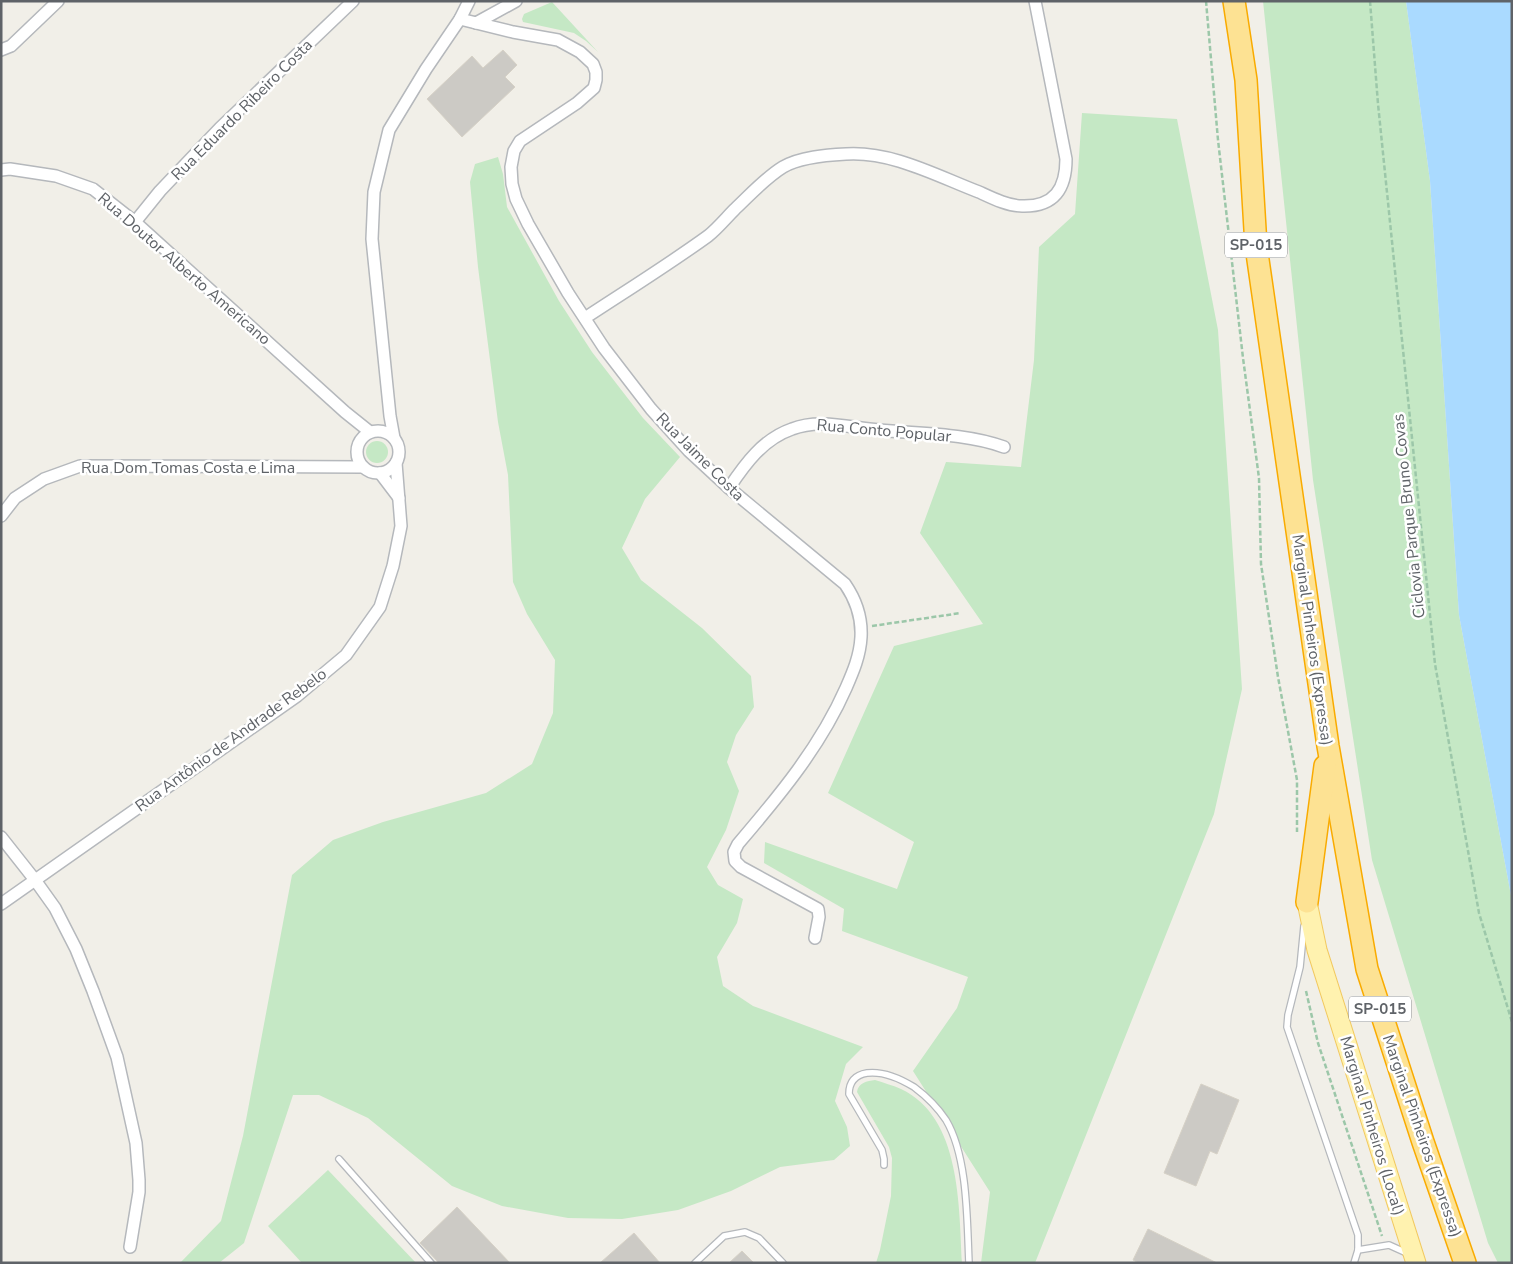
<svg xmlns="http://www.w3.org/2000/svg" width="1513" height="1264" font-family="'Nunito Sans',sans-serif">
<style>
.green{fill:#c5e8c5}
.water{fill:#aadaff}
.building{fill:#cccac5;stroke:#d6d1c6}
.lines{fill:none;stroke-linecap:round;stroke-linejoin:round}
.lane-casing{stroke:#b5b8bc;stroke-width:8}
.street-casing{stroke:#b5b8bc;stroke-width:14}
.primary-casing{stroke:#f2c960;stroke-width:21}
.highway-casing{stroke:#f9ab00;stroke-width:24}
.path{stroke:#9cc7a9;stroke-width:2.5;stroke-dasharray:5 2.5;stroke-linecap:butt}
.lane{stroke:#fff;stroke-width:5.5}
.street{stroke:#fff;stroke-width:11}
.primary{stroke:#fff2af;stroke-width:19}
.highway{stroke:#fde293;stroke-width:21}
.labels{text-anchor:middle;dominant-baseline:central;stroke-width:5;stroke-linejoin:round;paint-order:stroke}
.shield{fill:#fff;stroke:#8f9295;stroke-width:1}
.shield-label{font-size:15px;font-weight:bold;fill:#5f6368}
.street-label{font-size:16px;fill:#5f6368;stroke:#fff}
</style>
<rect width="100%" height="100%" fill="#f1efe8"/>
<!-- green -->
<g class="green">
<polygon points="1263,1 1406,1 1430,181 1459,615 1512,901 1512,1263 1498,1263 1488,1243 1372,860 1313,480"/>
<polygon points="552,2 598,52 586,41 574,33 523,22 522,19 524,14"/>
<polygon points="1082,113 1177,119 1218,330 1242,689 1214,814 1035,1263 981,1263 990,1192 913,1071 957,1008 968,977 842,931 844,909 764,863 765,842 897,889 914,842 828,793 894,646 983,624 920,533 946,462 1021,467 1034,360 1039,247 1075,214"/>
<polygon points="498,157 503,174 507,207 559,301 592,352 643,418 680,457 645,499 622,548 641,580 702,628 751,676 754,707 736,735 727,762 739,791 726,830 707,867 718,885 743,899 737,923 717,957 723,986 753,1006 863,1047 846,1064 835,1101 847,1127 850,1146 834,1160 780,1167 731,1191 678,1210 622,1219 568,1218 502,1206 452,1186 368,1118 319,1095 293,1095 244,1243 219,1263 180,1263 221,1221 243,1136 292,875 333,840 383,822 486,793 532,764 553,713 555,660 527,614 513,582 508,475 498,422 478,267 470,182 475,164"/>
<circle cx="377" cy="452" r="11"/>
<path d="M875,1080C884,1083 892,1085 901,1089C961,1117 959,1206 962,1263H876L880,1250L891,1196L892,1158L889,1147L857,1092C858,1083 867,1081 875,1080Z"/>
<polygon points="328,1170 416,1263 302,1263 268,1226"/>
</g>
<!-- water -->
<polygon class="water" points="1406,1 1512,1 1512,901 1459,615 1430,181"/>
<!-- building -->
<g class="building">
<polygon points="503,50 517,65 505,77 515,87 462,137 427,99 472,56 483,68"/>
<polygon points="1201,1084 1239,1100 1217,1154 1210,1151 1196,1186 1164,1173"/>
<polygon points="457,1207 510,1263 439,1263 420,1243"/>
<polygon points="1148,1229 1217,1263 1139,1263 1133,1260"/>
<polygon points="634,1233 660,1263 600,1263"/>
<polygon points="742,1251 754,1263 729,1263"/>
</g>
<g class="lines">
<!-- lane casing -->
<g class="lane-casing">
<g id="lane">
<polyline points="1304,926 1300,967 1288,1015 1287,1027 1358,1235 1358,1250 1354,1263"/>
<polyline points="339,1159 431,1263"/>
<path d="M884,1165V1159L882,1150L849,1094C849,1082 855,1075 867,1073C883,1071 901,1079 914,1087C926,1096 938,1108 946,1120C968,1157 967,1221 969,1263"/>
<polyline points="1358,1250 1389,1245 1409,1254"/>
<polyline points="695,1263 724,1236 745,1232 759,1238 783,1263"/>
</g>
</g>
<!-- street casing -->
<g class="street-casing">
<g id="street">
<path d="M460,19L513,32L558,40L580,52L593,64L596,72V80L594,88L577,103L520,141L514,151L511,167L512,184L516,199L528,224L568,293L604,348L651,409L689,451L729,488L845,584C856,600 862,618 861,637C860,656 853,672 846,688C820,747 779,796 738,844L734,852L735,861L741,867L818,909L819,917L815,938"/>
<polyline points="476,23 516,1"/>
<polyline points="1,50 11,46 58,1"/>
<polyline points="1,170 10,169 56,176 93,189 135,222 345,412 370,432"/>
<polyline points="135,222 160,191 220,128 353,1"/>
<path d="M585,318C626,291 668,265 708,236C718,228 726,218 735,209C750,195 765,178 783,167C800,157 826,155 846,154C892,151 937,176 979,192C992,198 1008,206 1022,206C1055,207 1066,188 1066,159L1035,1"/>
<circle cx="378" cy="452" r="21"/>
<polyline points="394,438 390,416 372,239 374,192 389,130 426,69 460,19 469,1"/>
<polyline points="380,473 399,498"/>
<path d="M729,488C745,464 763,439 792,429C819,418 851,428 879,430C919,434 966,433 1004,447"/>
<polyline points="1,516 15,498 44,479 80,466 363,467"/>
<polyline points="1,837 35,880 55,908 76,949 93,991 117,1057 136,1143 139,1180 139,1192 130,1247"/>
<polyline points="1,904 297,696 346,655 380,607 393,566 401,526 396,463"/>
</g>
</g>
<!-- primary casing -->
<g class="primary-casing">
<polyline id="primary" points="1307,902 1317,950 1416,1263"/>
</g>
<!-- highway casing -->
<g class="highway-casing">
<g id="highway">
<polyline points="1234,1 1246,80 1256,246 1328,746 1367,969 1423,1142 1465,1263"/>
<polyline points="1307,902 1325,766"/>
</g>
</g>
<!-- path -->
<g class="path">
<polyline points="1206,1 1218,140 1243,358 1259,478 1261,564 1278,677 1297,780 1297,832"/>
<polyline points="1370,1 1378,104 1435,664 1479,913 1512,1022"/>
<polyline points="872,626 961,613"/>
<polyline points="1306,991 1318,1043 1382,1236"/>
</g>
<!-- lane -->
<use href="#lane" class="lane"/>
<!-- street -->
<use href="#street" class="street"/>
<!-- primary -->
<use href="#primary" class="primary"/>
<!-- highway -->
<use href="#highway" class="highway"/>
</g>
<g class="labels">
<!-- shield labels -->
<g class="shield">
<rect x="1225" y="232.5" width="62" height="25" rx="4"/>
<rect x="1349" y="996.5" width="62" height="25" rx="4"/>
</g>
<g class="shield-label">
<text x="1256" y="245">SP-015</text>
<text x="1380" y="1009">SP-015</text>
</g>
<!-- street labels -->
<g class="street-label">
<text transform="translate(242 110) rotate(-45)">Rua Eduardo Ribeiro Costa</text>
<text transform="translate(184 269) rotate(41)">Rua Doutor Alberto Americano</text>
<text transform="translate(884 431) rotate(5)">Rua Conto Popular</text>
<text transform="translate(700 457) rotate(45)">Rua Jaime Costa</text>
<text x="188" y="468">Rua Dom Tomas Costa e Lima</text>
<text transform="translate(1409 516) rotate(-96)">Ciclovia Parque Bruno Covas</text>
<text transform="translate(1312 640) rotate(82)">Marginal Pinheiros (Expressa)</text>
<text transform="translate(231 740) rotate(-36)">Rua Antônio de Andrade Rebelo</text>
<text transform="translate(1372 1126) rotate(73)">Marginal Pinheiros (Local)</text>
<text transform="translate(1422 1136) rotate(71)">Marginal Pinheiros (Expressa)</text>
</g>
</g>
<!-- border -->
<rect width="1513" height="1264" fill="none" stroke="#5f6368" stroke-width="5"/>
</svg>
